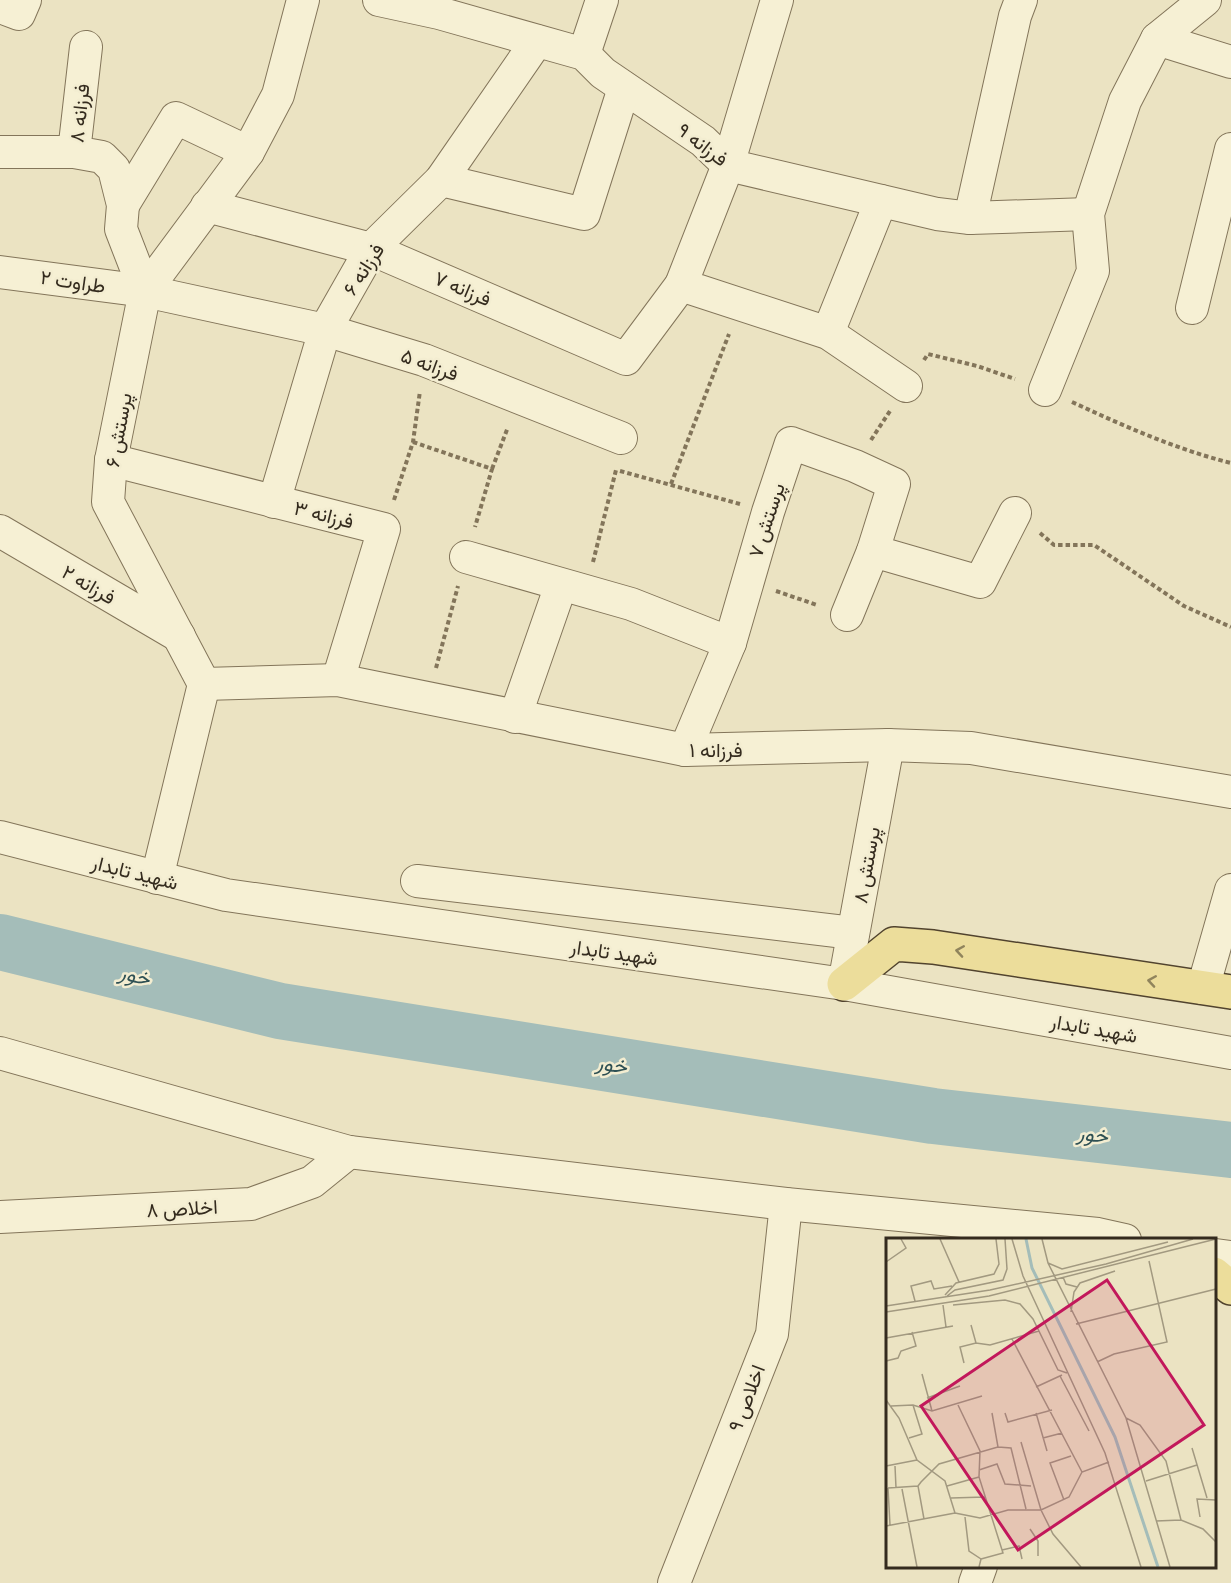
<svg xmlns="http://www.w3.org/2000/svg" width="1231" height="1583" font-family="Merriweather,Vazirmatn,serif">
<style>
.lines{fill:none;stroke-linecap:round;stroke-linejoin:round}
.river{stroke:#a4bdb9;stroke-width:56}
.minor-casing{stroke:#83755a;stroke-width:34}
.major-casing{stroke:#51432e;stroke-width:36}
.path{stroke:#83755a;stroke-width:4;stroke-dasharray:4.5 3;stroke-linecap:butt}
.minor{stroke:#f6f0d4;stroke-width:32}
.major{stroke:#ecdd9b;stroke-width:33}
.oneway{stroke:#90845c}
.labels{text-anchor:middle;dominant-baseline:central;stroke-width:5;stroke-linejoin:round;paint-order:stroke}
.street-label{font-size:20px;fill:#342b1e;stroke:#f3edd1}
.water-label{font-size:21px;font-style:italic;fill:#2e5053;stroke:#f3edd1}
.inset-river{fill:none;stroke:#a4bdb9;stroke-width:3}
.inset-road{fill:none;stroke:#a29980;stroke-width:1.5}
.view{fill:#c2185b;fill-opacity:0.15;stroke:#c2185b;stroke-width:3}
.inset-edge{fill:none;stroke:#342b1e;stroke-width:3}
</style>
<rect width="100%" height="100%" fill="#ebe3c2"/>
<g class="lines">
<!-- river -->
<polyline class="river" points="0,942 280,1011 933,1116 1231,1150"/>
<!-- minor casing -->
<g class="minor-casing">
<g id="minor">
<polyline points="379,0 439,13 584,54 603,73 703,141 728,165 937,214 970,218 1088,214"/>
<polyline points="777,0 728,165 681,285 828,333 906,386"/>
<polyline points="0,7 19,14 25,0"/>
<polyline points="1157,39 1231,62"/>
<polyline points="86,47 74,152 102,157 114,169 123,205 121,229 145,291"/>
<polyline points="584,54 602,0"/>
<polyline points="0,152 74,152"/>
<polyline points="441,180 584,214 624,88"/>
<polyline points="123,205 176,118 248,152"/>
<polyline points="207,206 371,249 626,359 681,285"/>
<polyline points="970,218 1015,16 1021,0"/>
<polyline points="0,272 145,291 325,330 424,360 621,438"/>
<polyline points="1192,308 1231,149"/>
<polyline points="828,333 881,201"/>
<polyline points="1045,390 1093,271 1088,214 1125,101 1157,39 1205,0"/>
<polyline points="111,460 384,529 338,680"/>
<polyline points="274,502 325,330 371,249 441,180 537,41"/>
<polyline points="0,531 179,636"/>
<polyline points="873,551 980,582 1015,513"/>
<polyline points="466,557 631,604 730,643"/>
<polyline points="204,684 338,680 685,750 888,745 971,748 1231,792"/>
<polyline points="515,717 561,585"/>
<polyline points="685,750 730,643 768,512 791,443 855,466 894,484 873,551 847,615"/>
<polyline points="0,837 226,895 844,984 1231,1053"/>
<polyline points="157,878 204,684 108,502 111,460 145,291 248,152 278,95 303,0"/>
<polyline points="417,881 853,933"/>
<polyline points="844,984 888,745"/>
<polyline points="1203,988 1231,890"/>
<polyline points="0,1053 349,1152 786,1204 1098,1234 1125,1240"/>
<polyline points="0,1217 251,1204 312,1182 349,1152"/>
<polyline points="1214,1255 1231,1257"/>
<polyline points="674,1583 772,1334 786,1204"/>
<polyline points="975,1583 981,1566"/>
</g>
</g>
<!-- major casing -->
<g class="major-casing">
<g id="major">
<polyline points="844,984 894,944 933,947 1231,992"/>
<polyline points="1214,1274 1231,1288"/>
</g>
</g>
<!-- path -->
<g class="path">
<polyline points="924,360 928,354 977,366 1015,379"/>
<path d="M1072,402C1124,426 1175,449 1231,463"/>
<polyline points="871,440 890,411"/>
<polyline points="413,442 492,469 475,527"/>
<polyline points="492,469 508,427"/>
<polyline points="620,471 740,504"/>
<polyline points="671,484 729,334"/>
<polyline points="394,500 413,442 420,391"/>
<polyline points="1040,533 1054,545 1094,545 1184,606 1231,627"/>
<polyline points="593,562 616,470"/>
<polyline points="776,591 817,605"/>
<polyline points="436,668 458,586"/>
</g>
<!-- minor -->
<use href="#minor" class="minor"/>
<!-- major -->
<use href="#major" class="major"/>
</g>
<!-- one-way arrows -->
<defs><path id="oneway-chevron" d="M-2-3.5L2.5 0L-2 3.5" fill="none" stroke-width="1.6" stroke-linecap="round" stroke-linejoin="round" transform="scale(1.5)"/></defs>
<g class="oneway">
<use href="#oneway-chevron" transform="translate(960 951) rotate(-171)"/>
<use href="#oneway-chevron" transform="translate(1152 981) rotate(-171)"/>
</g>
<g class="labels">
<!-- street labels -->
<g class="street-label">
<text transform="translate(79 113) rotate(-84)">فرزانه ۸</text>
<text transform="translate(703 144) rotate(37)">فرزانه ۹</text>
<text transform="translate(363 269) rotate(-57)">فرزانه ۶</text>
<text transform="translate(73 281) rotate(8)">طراوت ۲</text>
<text transform="translate(463 288) rotate(23)">فرزانه ۷</text>
<text transform="translate(430 364) rotate(20)">فرزانه ۵</text>
<text transform="translate(118 430) rotate(-80)">پرستش ۶</text>
<text transform="translate(324 514) rotate(14)">فرزانه ۳</text>
<text transform="translate(766 520) rotate(-72)">پرستش ۷</text>
<text transform="translate(89 584) rotate(30)">فرزانه ۲</text>
<text x="716" y="749">فرزانه ۱</text>
<text transform="translate(866 865) rotate(-80)">پرستش ۸</text>
<text transform="translate(135 872) rotate(14)">شهید تابدار</text>
<text transform="translate(614 952) rotate(8)">شهید تابدار</text>
<text transform="translate(1094 1028) rotate(10)">شهید تابدار</text>
<text transform="translate(182 1208) rotate(-3)">اخلاص ۸</text>
<text transform="translate(746 1398) rotate(-69)">اخلاص ۹</text>
</g>
<!-- water labels -->
<g class="water-label">
<text transform="translate(135 975) rotate(14)">خور</text>
<text transform="translate(612 1064) rotate(9)">خور</text>
<text transform="translate(1093 1134) rotate(7)">خور</text>
</g>
</g>
<!-- overview -->
<g transform="translate(886 1238)">
<rect width="330" height="330" fill="#ebe3c2"/>
<path class="inset-river" d="M140,1L146,30L229,199L272,329"/>
<path class="inset-road" d="M54,1L73,44M126,1L137,38L219,215L255,329M156,1L162,25L240,180L284,329M0,24L20,10L15,1M162,25L176,31L282,4M177,39L180,46L191,49M59,57L70,45L108,36L113,26L110,1M61,58L69,52L117,42L121,31L119,1M29,63L25,48L45,43L48,51L66,48M57,67L60,89M67,67L119,62L134,66L147,81L172,132L181,135M0,68L104,52L220,26L307,1M0,74L103,58L330,1M185,74L188,54L194,45L229,33M190,86L330,51M85,87L90,105M0,100L67,88M126,101L196,234M0,123L12,120L15,113L30,108L26,94M211,124L228,116L281,104L263,23M78,125L74,109L90,105L104,107L153,93M36,136L46,173M174,138L203,193M150,149L176,137M41,160L74,148M0,162L13,180L31,222L59,243L69,275M72,167L94,213L93,239L117,315L95,321M5,168L27,167L46,173L96,158M119,175L122,184L166,172M150,175L161,213M240,180L254,187L280,223L295,282M23,200L36,196L27,167M157,200L176,195M135,204L155,272L167,296L195,329M112,209L125,210L140,271M306,210L321,260M0,228L31,222M9,228L10,250M93,232L111,226L119,246L145,248M260,243L311,227M61,248L93,239M2,250L4,287M2,250L32,248M16,251L31,329M65,260L99,259M178,262L164,225L185,218M69,275L94,280L122,272H155L183,259L196,234L223,224M79,279L83,313L95,321L93,329M314,279L311,261L330,262M38,281L32,248L35,244L53,226L112,209L106,175M270,283L295,282L317,291L330,304M0,288L69,275M144,291L152,303V318M116,312L133,308L136,321"/>
<path class="view" d="M221,42L318,187L132,312L35,168Z"/>
<rect width="330" height="330" class="inset-edge"/>
</g>
</svg>
